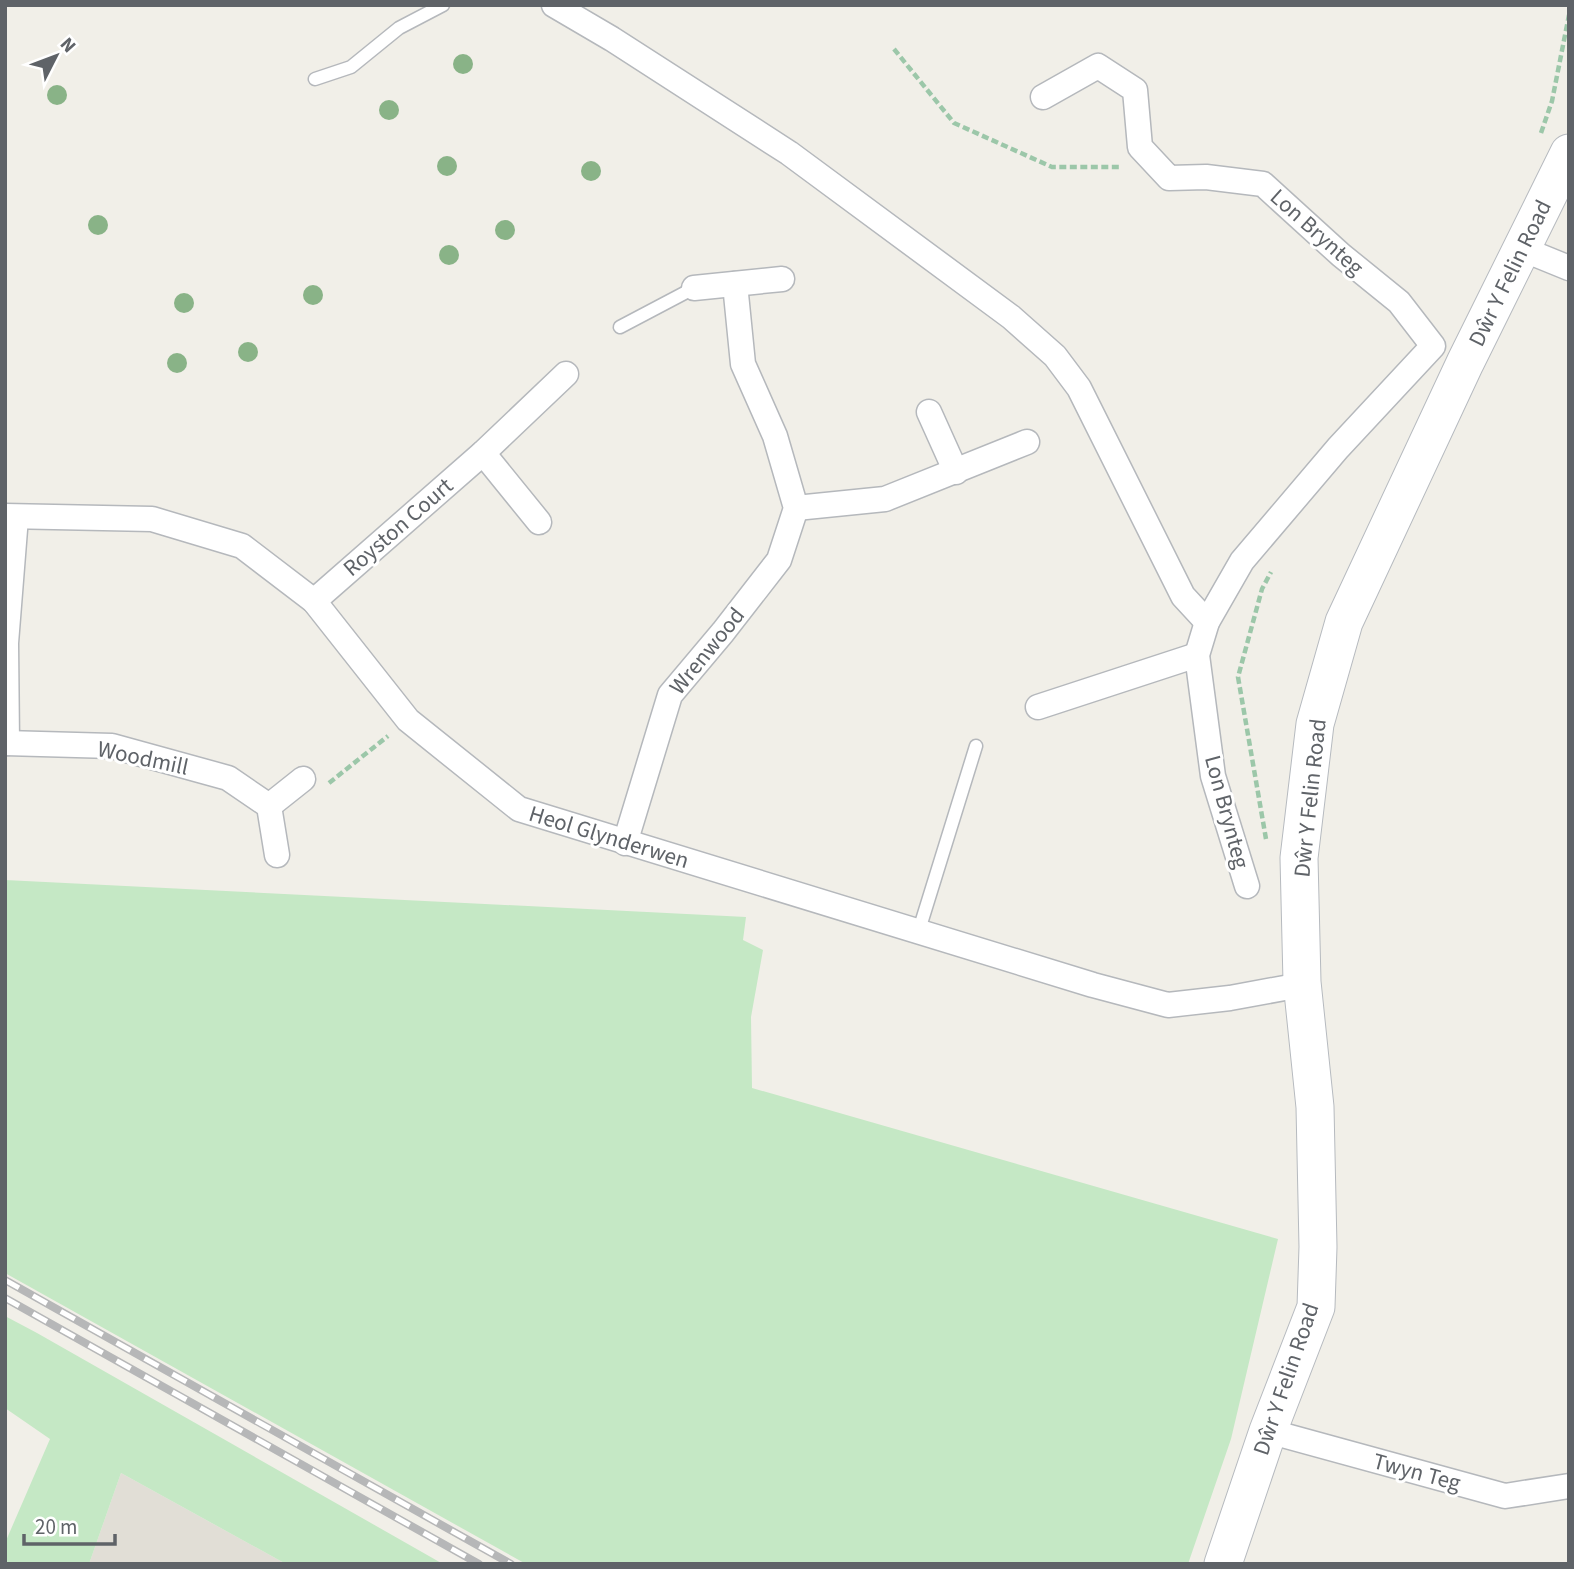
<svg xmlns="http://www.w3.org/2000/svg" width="1574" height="1569" font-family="'Source Sans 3',sans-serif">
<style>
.education{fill:#e1ded6}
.green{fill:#c5e8c5}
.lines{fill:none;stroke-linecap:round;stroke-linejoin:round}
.lane-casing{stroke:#b5b8bc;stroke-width:15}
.street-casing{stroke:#b5b8bc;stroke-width:27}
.secondary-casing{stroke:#b6babf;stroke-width:39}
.path{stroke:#9cc7a9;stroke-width:4.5;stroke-dasharray:7 3.5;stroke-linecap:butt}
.lane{stroke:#fff;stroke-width:12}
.street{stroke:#fff;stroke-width:24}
.secondary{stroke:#fff;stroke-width:37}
.rail-casing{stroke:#b6b7b8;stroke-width:8}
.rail{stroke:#fff;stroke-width:5;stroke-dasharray:16;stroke-linecap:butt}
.tree{fill:#89b387}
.labels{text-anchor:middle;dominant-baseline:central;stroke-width:6;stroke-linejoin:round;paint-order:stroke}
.street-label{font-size:23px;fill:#5f6368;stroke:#fff}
</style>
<rect width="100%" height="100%" fill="#f1efe8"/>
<!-- education -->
<polygon class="education" points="121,1473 286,1564 89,1564"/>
<!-- green -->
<g class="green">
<polygon points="5,880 746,917 743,940 763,950 751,1017 752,1088 1278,1239 1231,1439 1188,1564 526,1564 5,1273"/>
<polygon points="5,1316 37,1333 443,1564 286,1564 121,1473 89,1564 5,1564 5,1543 50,1439 5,1408"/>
</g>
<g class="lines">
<!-- lane casing -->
<g class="lane-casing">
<g id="lane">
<polyline points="315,79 351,67 399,28 443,5"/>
<polyline points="620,327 694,288"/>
<polyline points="919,930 976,746"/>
</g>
</g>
<!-- street casing -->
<g class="street-casing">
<g id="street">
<polyline points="554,5 612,39 789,153 1011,317 1055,356 1079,388 1183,596 1207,622"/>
<polyline points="1043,97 1098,66 1135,90 1140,147 1169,178 1206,177 1263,184 1341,255 1399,302 1433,346 1338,448 1242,561 1207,622 1197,655 1213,776 1247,886"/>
<polyline points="1522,249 1569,268"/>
<polyline points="694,288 782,279"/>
<polyline points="929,412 956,472"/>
<polyline points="483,453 539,522"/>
<polyline points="796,508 885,499 1027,442"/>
<polyline points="5,516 152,519 242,546 314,601 408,720 519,809 1093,985 1168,1005 1230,998 1290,987 1302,982"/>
<polyline points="314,601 483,453 566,374"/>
<polyline points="1038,707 1197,655"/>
<polyline points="5,743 112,746 228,778 269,806 277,855"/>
<polyline points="7,743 6,643 16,517"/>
<polyline points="269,806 303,779"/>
<polyline points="625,843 670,695 723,632 779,560 796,508 775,436 743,364 735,284"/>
<polyline points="1268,1431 1505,1496 1569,1486"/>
</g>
</g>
<!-- secondary casing -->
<g class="secondary-casing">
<polyline id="secondary" points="1223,1564 1268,1431 1316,1307 1318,1247 1315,1107 1302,982 1299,858 1315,724 1344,622 1465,363 1569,153"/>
</g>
<!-- path -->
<g class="path">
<polyline points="894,49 954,123 1052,167 1121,167"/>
<polyline points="1541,133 1552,101 1569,15"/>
<polyline points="329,783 388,736"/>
<polyline points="1266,839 1238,677 1262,589 1271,572"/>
</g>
<!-- lane -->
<use href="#lane" class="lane"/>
<!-- street -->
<use href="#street" class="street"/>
<!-- secondary -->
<use href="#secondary" class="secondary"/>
<!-- rail casing -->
<g class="rail-casing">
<g id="rail">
<polyline points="5,1280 511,1564"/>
<polyline points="5,1298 479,1564"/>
</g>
</g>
<!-- rail -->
<use href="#rail" class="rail"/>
</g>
<!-- trees -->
<g class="tree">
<circle cx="463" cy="64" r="10"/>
<circle cx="57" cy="95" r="10"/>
<circle cx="389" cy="110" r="10"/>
<circle cx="447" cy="166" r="10"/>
<circle cx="591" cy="171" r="10"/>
<circle cx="98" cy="225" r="10"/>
<circle cx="505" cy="230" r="10"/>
<circle cx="449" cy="255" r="10"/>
<circle cx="313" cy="295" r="10"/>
<circle cx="184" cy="303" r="10"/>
<circle cx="248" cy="352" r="10"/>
<circle cx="177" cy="363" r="10"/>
</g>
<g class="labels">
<!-- street labels -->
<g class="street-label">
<text transform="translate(1317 232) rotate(42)">Lon Brynteg</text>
<text transform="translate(1510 273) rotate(-64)">Dŵr Y Felin Road</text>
<text transform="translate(398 527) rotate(-41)">Royston Court</text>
<text transform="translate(707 651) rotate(-51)">Wrenwood</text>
<text transform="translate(143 758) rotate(12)">Woodmill</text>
<text transform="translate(1310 798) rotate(-84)">Dŵr Y Felin Road</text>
<text transform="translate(1227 812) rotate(75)">Lon Brynteg</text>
<text transform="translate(609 837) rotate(17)">Heol Glynderwen</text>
<text transform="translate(1286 1379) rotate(-71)">Dŵr Y Felin Road</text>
<text transform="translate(1417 1472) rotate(15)">Twyn Teg</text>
</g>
</g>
<!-- border -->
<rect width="1574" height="1569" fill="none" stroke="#5f6368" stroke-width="14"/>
<!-- north arrow -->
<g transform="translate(56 56) rotate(48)" stroke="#ffffff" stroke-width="5" paint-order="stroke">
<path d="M0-5L12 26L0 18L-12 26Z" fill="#5f6368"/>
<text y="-10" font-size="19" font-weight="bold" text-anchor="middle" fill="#5f6368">N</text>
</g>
<!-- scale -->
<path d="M24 1534v10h91v-10" fill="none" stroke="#5f6368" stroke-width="3.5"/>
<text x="35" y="1534" font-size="21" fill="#5f6368" stroke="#ffffff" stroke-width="5" paint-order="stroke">20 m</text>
</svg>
